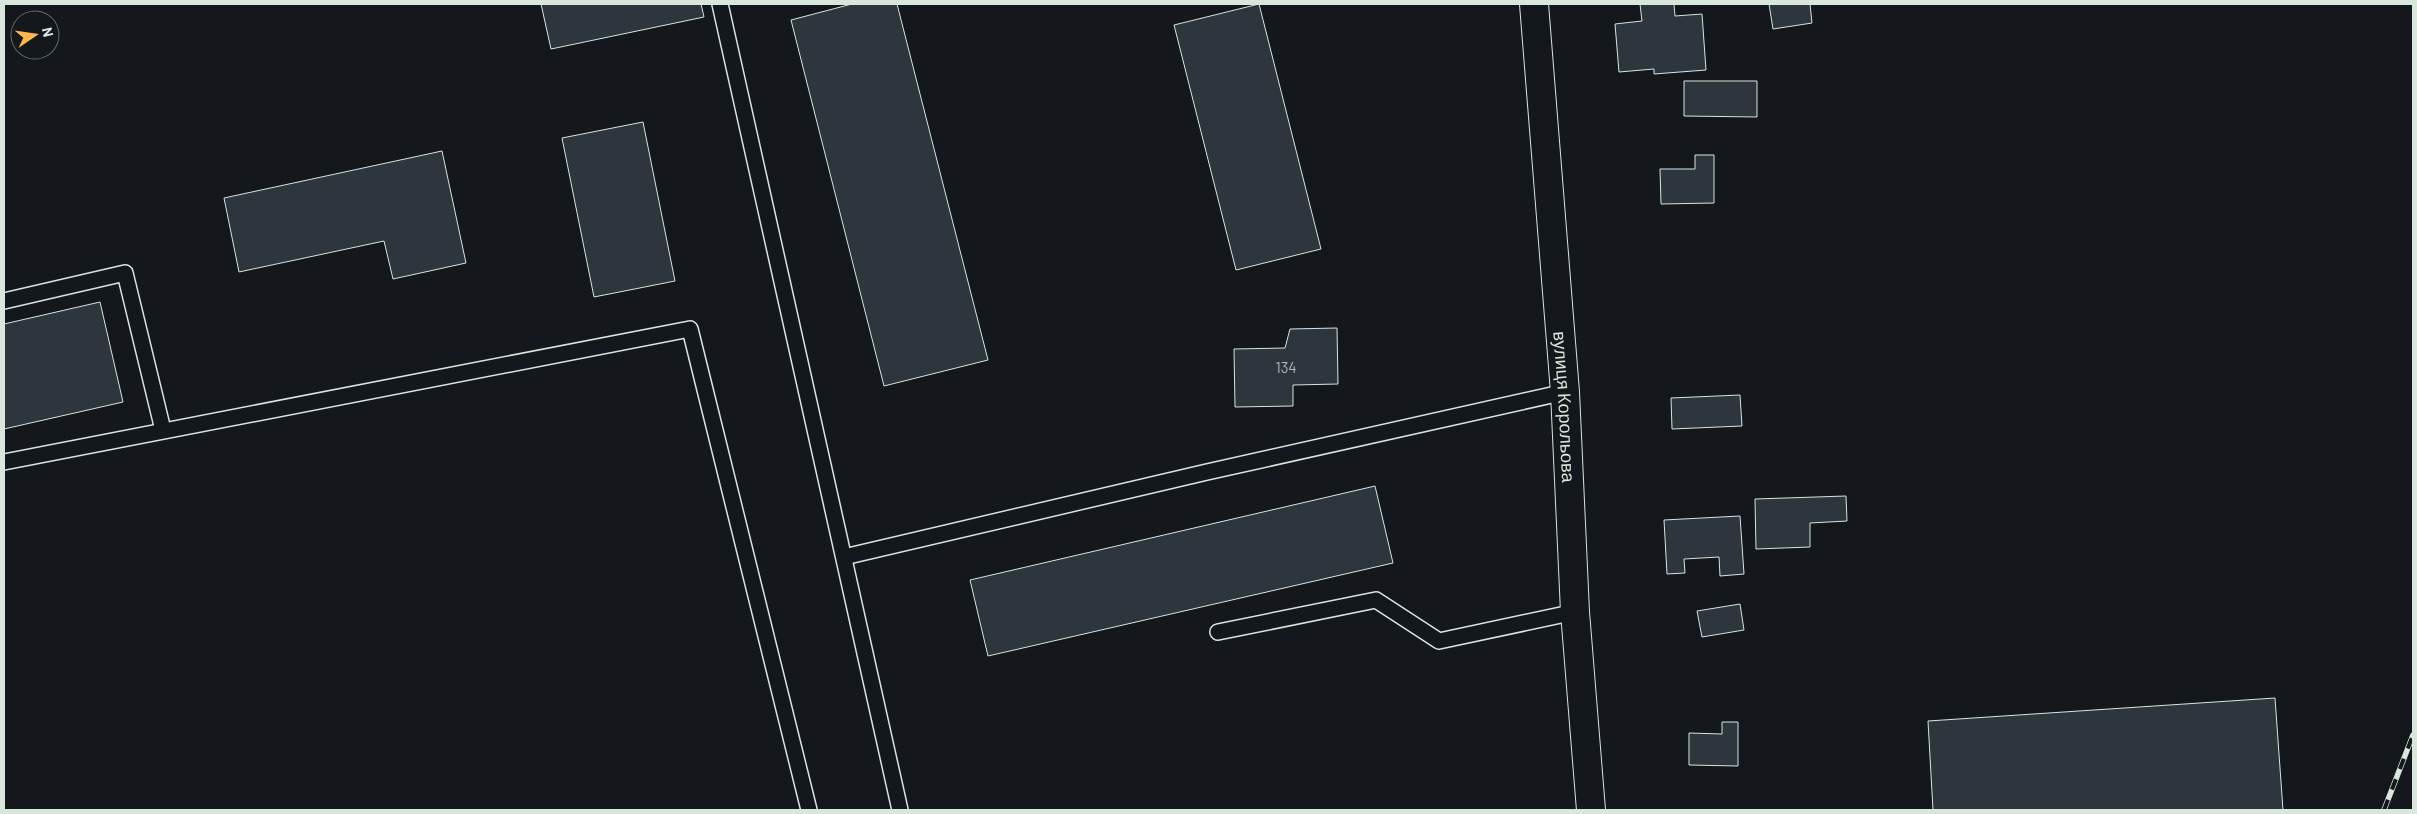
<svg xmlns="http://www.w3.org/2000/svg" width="2417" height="814" font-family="Barlow,sans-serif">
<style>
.building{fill:#2c363c;stroke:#d8e6dc}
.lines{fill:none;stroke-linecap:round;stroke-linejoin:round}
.service-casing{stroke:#d8e6dc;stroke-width:18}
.secondary-casing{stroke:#d8e6dc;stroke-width:30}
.service{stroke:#14181c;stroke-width:15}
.secondary{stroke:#14181c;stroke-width:28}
.rail-casing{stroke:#d8e6dc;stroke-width:5.5}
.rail{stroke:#14181c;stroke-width:4;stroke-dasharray:11;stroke-linecap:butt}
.labels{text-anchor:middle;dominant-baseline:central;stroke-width:4;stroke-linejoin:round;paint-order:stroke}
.number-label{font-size:15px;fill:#adbab4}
.street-label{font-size:18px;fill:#d8e6dc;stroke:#14181c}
</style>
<rect width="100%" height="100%" fill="#14181c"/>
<!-- building -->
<g class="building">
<polygon points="541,4 701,4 704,17 551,49"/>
<polygon points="852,4 897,4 988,360 884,386 791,20"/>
<polygon points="1259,4 1321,249 1236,270 1174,25"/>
<polygon points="1640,4 1674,4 1675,16 1702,14 1706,70 1654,74 1654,69 1619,72 1615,24 1642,21"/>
<polygon points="1769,4 1810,4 1812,23 1773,29"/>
<polygon points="1684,81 1757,81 1757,117 1684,116"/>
<polygon points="643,122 675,281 594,297 562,138"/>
<polygon points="442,151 466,263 393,279 384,241 239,272 224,198"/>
<polygon points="1695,155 1714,155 1714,203 1661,204 1660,169 1695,169"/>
<polygon points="100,302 123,402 4,429 4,324"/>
<polygon points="1337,328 1338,384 1293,385 1293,406 1235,407 1234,349 1285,348 1290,329"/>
<polygon points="1740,395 1742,426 1672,429 1671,398"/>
<polygon points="1375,486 1393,563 988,656 970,580"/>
<polygon points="1846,496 1847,521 1810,523 1810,547 1756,549 1755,499"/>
<polygon points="1740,516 1744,574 1720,576 1719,557 1684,559 1685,573 1667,574 1664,520"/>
<polygon points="1740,604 1744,630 1702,637 1697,611"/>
<polygon points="2275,698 2283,810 1933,810 1928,721"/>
<polygon points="1722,722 1738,722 1738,766 1689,765 1689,733 1722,734"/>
</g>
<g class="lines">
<!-- service casing -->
<g class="service-casing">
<g id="service">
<polyline points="720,4 900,810"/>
<polyline points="4,301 125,273 163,430"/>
<polyline points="4,462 690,329 809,810"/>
<polyline points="844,557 1207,472 1565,392"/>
<polyline points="1218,632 1376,600 1439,641 1575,612"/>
</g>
</g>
<!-- secondary casing -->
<g class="secondary-casing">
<g id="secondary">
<path id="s1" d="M1534,4L1565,392L1575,612L1591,810"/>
</g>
</g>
<!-- service -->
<use href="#service" class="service"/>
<!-- secondary -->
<use href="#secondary" class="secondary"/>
<!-- rail casing -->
<g class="rail-casing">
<polyline id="rail" points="2384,810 2413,735"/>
</g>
<!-- rail -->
<use href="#rail" class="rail"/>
</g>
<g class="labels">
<!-- number labels -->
<g class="number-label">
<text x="1286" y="367">134</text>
</g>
<!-- street labels -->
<g class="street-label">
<text stroke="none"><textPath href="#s1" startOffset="404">вулиця Корольова</textPath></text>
</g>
</g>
<!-- border -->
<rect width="2417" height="814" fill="none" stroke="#d8e6dc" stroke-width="10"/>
<!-- north arrow -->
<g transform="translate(35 35) rotate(77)"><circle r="24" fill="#14181c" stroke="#626a69"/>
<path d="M0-4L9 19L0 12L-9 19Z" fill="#ffb74d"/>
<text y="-8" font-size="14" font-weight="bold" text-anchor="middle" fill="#d8e6dc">N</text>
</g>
</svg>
